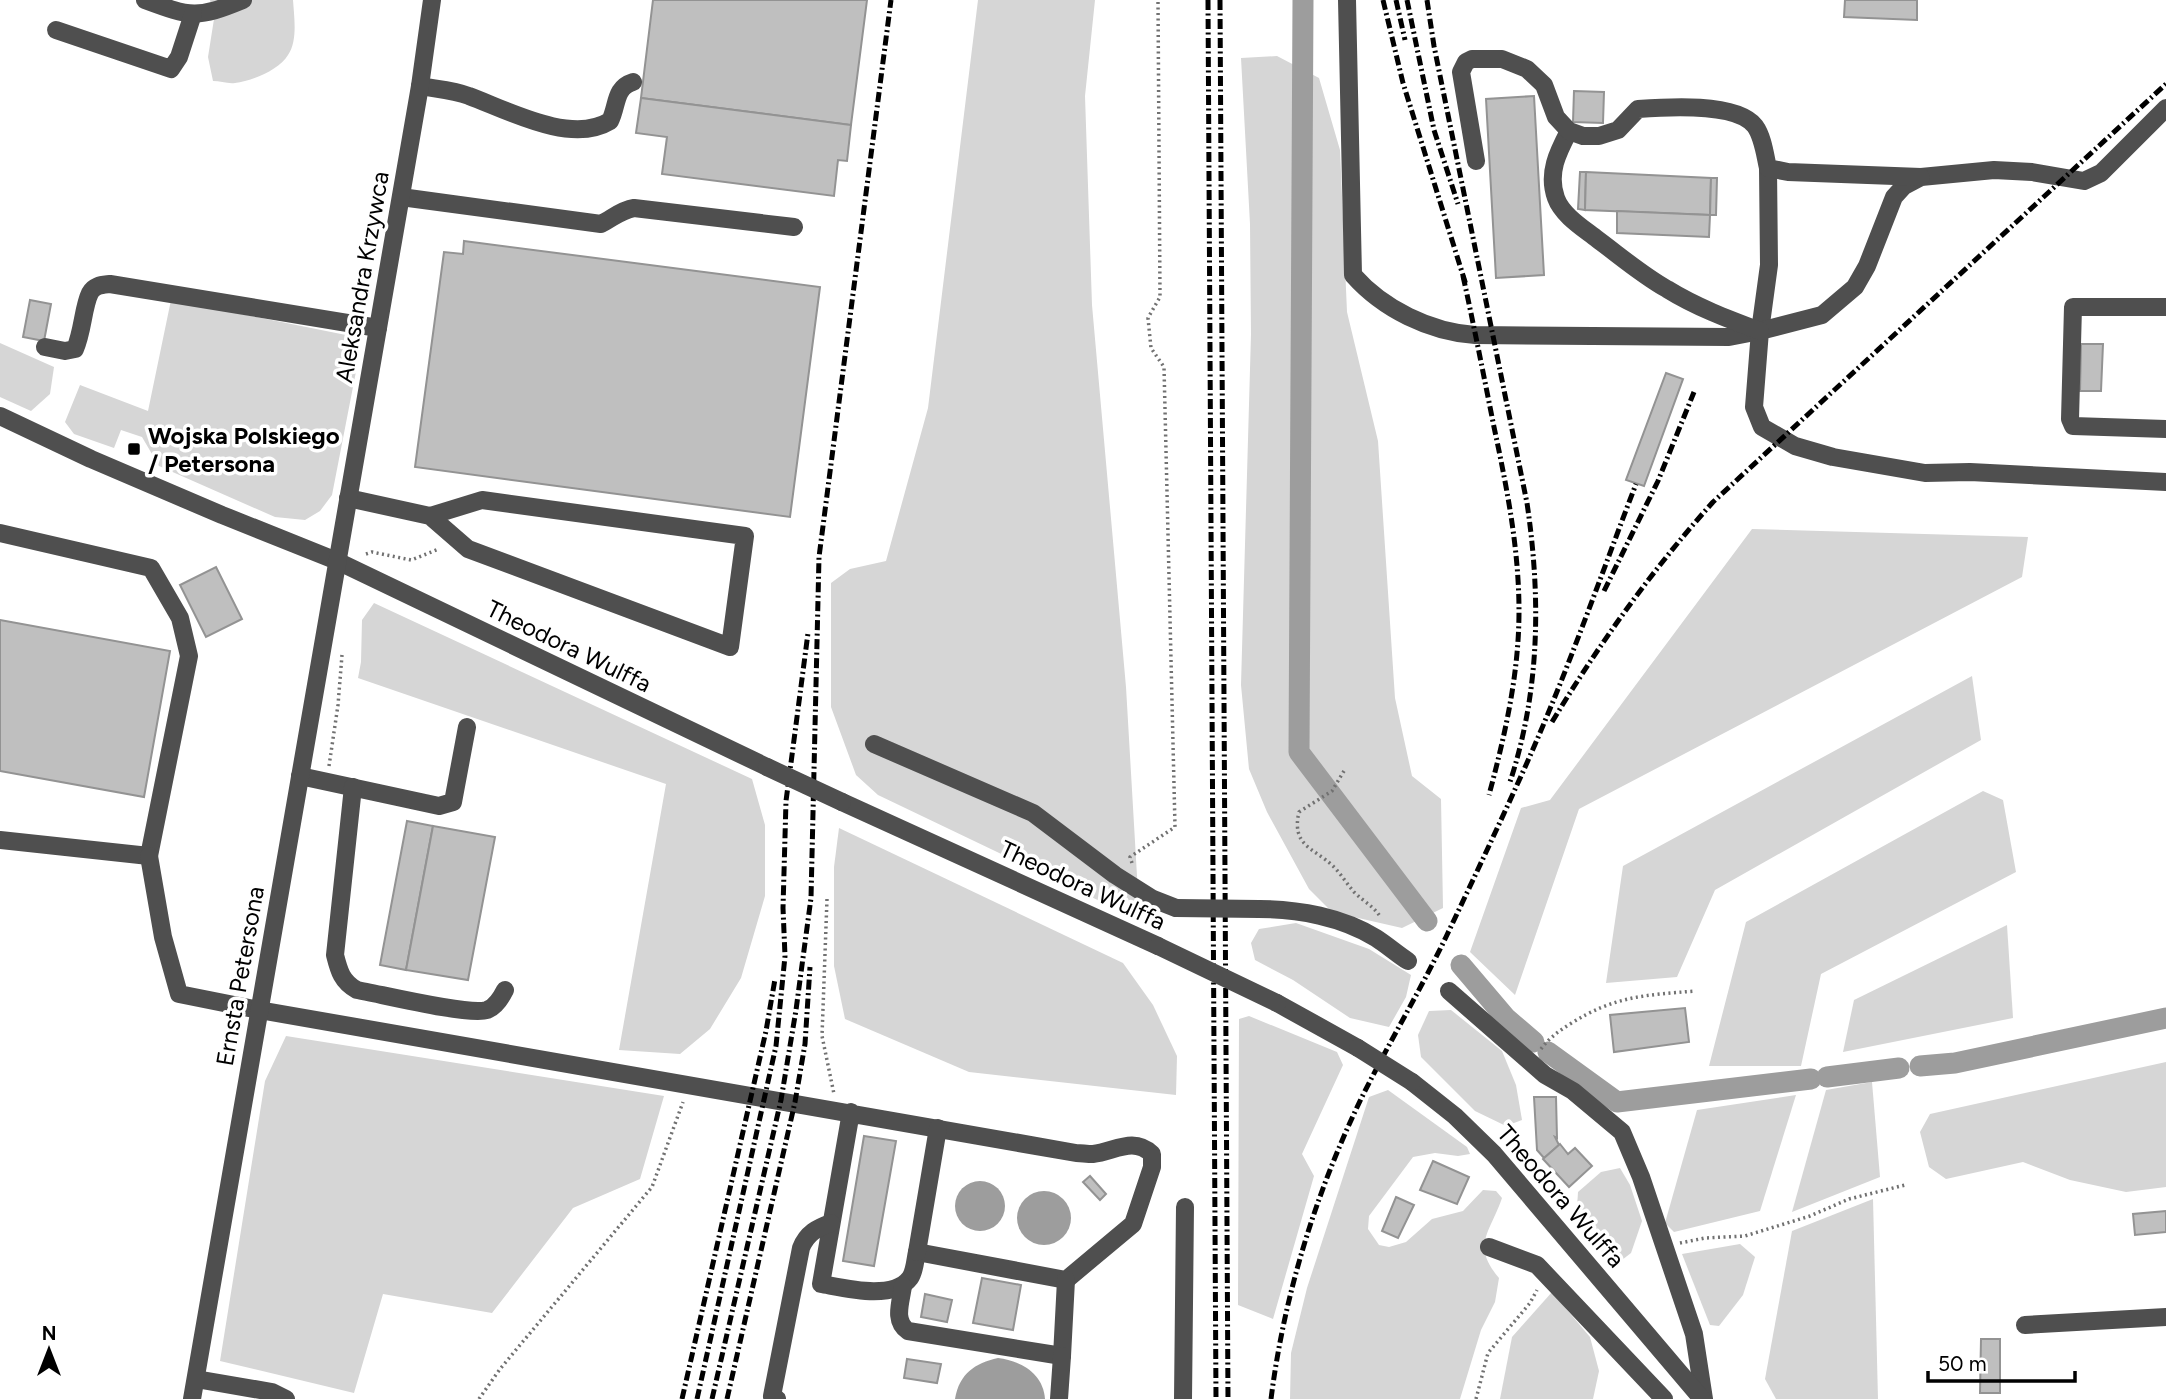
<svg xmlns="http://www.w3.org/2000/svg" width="2166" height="1399" font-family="Figtree,sans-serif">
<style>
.green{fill:#d6d6d6}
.water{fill:#9d9d9d}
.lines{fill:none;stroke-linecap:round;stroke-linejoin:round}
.canal{stroke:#9d9d9d;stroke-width:21}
.building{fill:#bfbfbf;stroke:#939393;stroke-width:2}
.path{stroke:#717171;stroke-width:3.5;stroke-dasharray:2 3.5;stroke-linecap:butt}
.minor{stroke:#4f4f4f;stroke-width:18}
.rail{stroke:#000;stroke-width:5;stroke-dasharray:10 3.5 2 3.5;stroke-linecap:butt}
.minor-bridge{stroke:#4f4f4f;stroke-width:18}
.poi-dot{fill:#000;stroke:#fff;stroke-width:2.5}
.labels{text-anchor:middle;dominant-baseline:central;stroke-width:7;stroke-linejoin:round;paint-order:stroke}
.street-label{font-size:24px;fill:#000;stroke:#fff}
.poi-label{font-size:24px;font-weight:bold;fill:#000;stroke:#fff;text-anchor:start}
</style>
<rect width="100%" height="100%" fill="#fff"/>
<!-- green -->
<g class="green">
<path d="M210,0H293C294,16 298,41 288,55C279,70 252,81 235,83C228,84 220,81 213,81L208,57L214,19Z"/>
<polygon points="978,0 1095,0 1085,96 1092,305 1126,687 1138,893 1129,915 878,795 856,775 831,707 831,583 850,569 886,561 928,408"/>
<polygon points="1277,56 1319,78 1340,150 1347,312 1378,441 1395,698 1412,776 1441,799 1443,908 1402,928 1332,912 1309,889 1267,812 1249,769 1241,685 1251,334 1250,224 1241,58"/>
<polygon points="171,300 346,335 359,356 332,495 320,511 305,520 275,517 159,466 142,437 121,430 114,448 74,434 65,422 80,385 148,411"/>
<polygon points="0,343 54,367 50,394 31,411 0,397"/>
<polygon points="1752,529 2028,537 2022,577 1579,809 1515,995 1470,952 1521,808 1550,800"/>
<polygon points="374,603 752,779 765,825 765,896 741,978 710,1029 680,1054 619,1050 666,784 358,678 361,662 362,620"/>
<polygon points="1972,676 1981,740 1715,890 1677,977 1606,983 1623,866"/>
<polygon points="1983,791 2003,800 2016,872 1821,974 1801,1066 1709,1066 1746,922"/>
<polygon points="839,828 1123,963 1153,1005 1177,1056 1176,1095 969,1072 845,1019 834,966 834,867"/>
<polygon points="1296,923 1369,949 1411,975 1406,997 1389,1027 1350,1018 1293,980 1255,960 1251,943 1259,929"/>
<polygon points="2007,925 2013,1018 1843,1052 1854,1000"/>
<polygon points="1451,1010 1502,1051 1516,1085 1522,1120 1506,1126 1475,1111 1421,1057 1418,1035 1429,1011"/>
<polygon points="1249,1016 1337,1052 1343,1065 1302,1154 1314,1176 1273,1319 1238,1305 1239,1019"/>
<polygon points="286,1036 664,1096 640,1179 573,1208 492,1313 383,1294 354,1393 220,1361 265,1081"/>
<polygon points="2166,1062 2166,1187 2126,1192 2070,1180 2023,1162 1946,1179 1929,1167 1920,1132 1930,1114"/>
<polygon points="1872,1082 1880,1177 1792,1212 1826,1090"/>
<path d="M1388,1090L1467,1147L1470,1154L1458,1156L1435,1153L1413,1157L1369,1216L1368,1229L1379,1245L1389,1247L1406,1242L1432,1219L1463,1211L1483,1190L1496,1191L1502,1198C1490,1233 1471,1245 1499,1278L1495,1302L1481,1330L1460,1399H1290L1291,1353L1307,1288L1369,1097Z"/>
<polygon points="1796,1095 1760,1211 1674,1232 1665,1223 1697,1110"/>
<polygon points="1620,1168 1630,1185 1642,1221 1631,1253 1618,1263 1605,1259 1577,1207 1578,1192 1601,1172"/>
<polygon points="1873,1199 1878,1399 1776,1399 1765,1379 1792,1231"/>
<polygon points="1740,1244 1755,1257 1743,1295 1719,1326 1710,1325 1682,1254"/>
<polygon points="1552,1292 1590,1337 1599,1371 1593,1399 1500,1399 1512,1337"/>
</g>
<!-- water -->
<g class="water">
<circle cx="980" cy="1206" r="25"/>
<circle cx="1044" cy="1218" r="27"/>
<path d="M998,1358C1021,1361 1043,1373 1045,1399H955C959,1374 975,1363 998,1358Z"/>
</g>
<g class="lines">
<!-- canal -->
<g class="canal">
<polyline points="1303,0 1299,752 1427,921"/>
<polyline points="1461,965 1506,1018 1534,1042"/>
<polyline points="1548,1052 1617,1102 1811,1079"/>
<polyline points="1920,1066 1955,1063 2166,1018"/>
<polyline points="1827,1077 1899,1068"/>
</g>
</g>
<!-- building -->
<g class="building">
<polygon points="653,0 867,0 851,125 641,98"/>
<polygon points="1845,0 1917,0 1917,20 1844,17"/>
<polygon points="1574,91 1604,92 1603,123 1573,122"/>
<polygon points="1534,96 1544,275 1496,278 1486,99"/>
<polygon points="641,98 851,125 847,161 838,160 834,196 662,174 667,137 636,133"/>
<polygon points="1580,172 1586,172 1585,210 1578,209"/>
<polygon points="1586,172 1711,178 1710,215 1585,210"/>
<polygon points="1711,178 1717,178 1716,215 1710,215"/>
<polygon points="1617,211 1710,215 1709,237 1617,233"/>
<polygon points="464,241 820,287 790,517 415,467 444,252 463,254"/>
<polygon points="30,300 51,304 44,341 23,337"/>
<polygon points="2081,344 2103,344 2101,391 2080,391"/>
<polygon points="1666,373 1683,379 1644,486 1626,480"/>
<polygon points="216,567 242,619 206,637 180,585"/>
<polygon points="0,620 170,651 144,797 0,771"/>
<polygon points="407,821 433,826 406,970 380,965"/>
<polygon points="433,826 495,837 468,980 406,970"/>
<polygon points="1685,1008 1689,1042 1614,1052 1610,1015"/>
<polygon points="1534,1097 1556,1097 1557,1138 1555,1137 1559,1145 1544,1158 1537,1150"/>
<polygon points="864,1136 896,1141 874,1266 843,1261"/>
<polygon points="1560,1144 1568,1154 1575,1148 1592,1166 1569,1187 1543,1159"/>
<polygon points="1433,1161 1469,1177 1457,1204 1420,1190"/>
<polygon points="1090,1176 1106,1194 1100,1200 1083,1182"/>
<polygon points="1396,1197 1414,1205 1398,1238 1382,1231"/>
<polygon points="2166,1211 2166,1232 2135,1235 2133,1214"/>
<polygon points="982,1278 1021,1285 1013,1330 973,1323"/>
<polygon points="925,1294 952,1300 947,1322 921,1317"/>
<polygon points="1981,1339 2000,1339 2000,1393 1980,1393"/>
<polygon points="907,1359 941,1364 937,1383 904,1378"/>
</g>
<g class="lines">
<!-- path -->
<g class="path">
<polyline points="366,554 372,552 411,560 439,549"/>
<polyline points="329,766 338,705 342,655"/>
<path d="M1344,771L1332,791L1299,812C1291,846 1314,848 1333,866C1341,874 1347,884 1354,892C1364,902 1374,906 1381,918"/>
<polyline points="1132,863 1130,857 1175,827 1164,367 1151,348 1148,318 1160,297 1158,0"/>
<polyline points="827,899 822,1036 834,1094"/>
<path d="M1541,1049C1549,1038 1559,1031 1570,1024C1614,996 1645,995 1696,991"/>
<polyline points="1680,1243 1705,1238 1745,1236 1810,1216 1849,1199 1905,1185"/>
<polyline points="479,1399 500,1369 652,1187 683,1102"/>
<polyline points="1476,1399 1488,1353 1530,1303 1537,1290"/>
</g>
<!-- minor -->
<g class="minor">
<path d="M145,0C191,17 197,19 243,0"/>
<path d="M1347,0L1353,275C1383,309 1430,332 1475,335L1729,337L1760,331L1769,265L1768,168"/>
<polyline points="56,30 171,69 179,57 193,14"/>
<path d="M420,86C436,89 454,90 469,96C507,110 571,145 610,121C618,105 614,88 633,82"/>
<polyline points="2166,108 2101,173 2084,181 2032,172 1994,170 1921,177 1904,186 1894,197 1867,266 1855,287 1822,315 1760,331 1754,407 1762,427 1795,446 1833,457 1925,473 1970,472 2166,482"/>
<path d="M1569,131C1558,152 1547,173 1556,198C1562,215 1583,228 1597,239C1620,256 1642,275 1667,289C1696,307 1728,319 1760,331"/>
<path d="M1476,161L1461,72L1466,62L1472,59H1502L1527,69L1544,85L1556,117L1569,131L1583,136H1599L1618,130L1638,109C1666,107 1736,102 1755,126C1763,137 1765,155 1768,168L1788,172L1921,177"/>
<path d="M401,197L601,224C613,218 621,210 634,208L794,227"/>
<polyline points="2166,307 2073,307 2070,419 2073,426 2166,429"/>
<path d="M45,347L65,351L75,349C83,331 83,307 90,293C94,285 102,285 110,284L378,328"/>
<polyline points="0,416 91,459 222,515 337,561 767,767"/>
<polyline points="348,498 430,516 482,500 745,536 730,647 468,549 430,516"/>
<polyline points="0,533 151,568 180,618 189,656 149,856 0,840"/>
<polyline points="874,744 1033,813 1115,875 1153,899 1176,908"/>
<polyline points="300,776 439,806 453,802 467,727"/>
<path d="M353,787L335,955C339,971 342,982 357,990C380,994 469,1016 487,1010C495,1007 501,998 505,990"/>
<polyline points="842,802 1158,946"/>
<path d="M149,856L163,937L179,994L259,1010L1076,1153C1081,1153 1087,1154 1093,1154C1114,1152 1133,1136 1152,1154V1167L1133,1224L1066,1280L917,1252C915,1260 915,1271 910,1278C893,1301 844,1288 821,1284L851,1112"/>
<path d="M1259,909C1298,909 1342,917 1376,938C1387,945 1397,954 1408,961"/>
<polyline points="1449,991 1545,1075 1573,1091 1622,1132 1641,1177 1694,1334 1704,1399"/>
<polyline points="1277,1003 1358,1048"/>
<polyline points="1412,1082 1455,1116 1494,1154 1702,1399"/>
<polyline points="1489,1247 1537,1265 1664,1399"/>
<polyline points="917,1252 938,1128"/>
<path d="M903,1286C901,1302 893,1321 908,1331L1062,1356L1066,1280"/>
<polyline points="2025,1325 2166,1317"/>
<polyline points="196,1379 272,1392 286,1399"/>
<polyline points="192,1399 420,86 432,0"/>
<path d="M777,1399L772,1396L801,1248C807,1233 817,1228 831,1223"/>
<polyline points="1059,1399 1062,1356"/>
<polyline points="1183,1399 1185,1207"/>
</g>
<!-- rail -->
<g class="rail">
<polyline points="1208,0 1216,1399"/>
<polyline points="1220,0 1228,1399"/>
<polyline points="1383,0 1403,83 1466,285"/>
<polyline points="1396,0 1405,40"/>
<polyline points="1407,0 1434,130 1458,204"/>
<path d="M1427,0L1434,46L1527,503C1541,598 1540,690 1510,782"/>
<path d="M1463,276C1474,326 1484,377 1494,427C1507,488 1519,549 1519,611C1519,674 1505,735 1489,795"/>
<polyline points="1604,591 1658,481 1694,392"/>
<path d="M1552,722C1599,644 1652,570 1713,502L2166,84"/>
<polyline points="682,1399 766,1031 775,979"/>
<polyline points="697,1399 776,1046 785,956 783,908 786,801 808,633"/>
<polyline points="712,1399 781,1100 796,1010 811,898 819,557 891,0"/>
<polyline points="727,1399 795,1102 805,1044 810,967"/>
<path d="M1271,1399C1284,1296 1315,1195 1360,1101C1387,1046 1419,993 1446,937C1473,880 1500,823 1526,765C1567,673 1600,578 1636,484"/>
</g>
<!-- minor-bridge -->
<g class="minor-bridge">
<polyline points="767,767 842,802"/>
<polyline points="1176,908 1259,909"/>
<polyline points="1158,946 1277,1003"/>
<polyline points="1358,1048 1412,1082"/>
</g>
</g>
<!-- markers -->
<rect class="poi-dot" x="127" y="442" width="14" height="14" rx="3.5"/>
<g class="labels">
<!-- street labels -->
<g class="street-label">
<text transform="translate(362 277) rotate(-80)">Aleksandra Krzywca</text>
<text transform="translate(569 646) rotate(26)">Theodora Wulffa</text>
<text transform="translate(1083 885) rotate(25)">Theodora Wulffa</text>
<text transform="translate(240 976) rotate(-80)">Ernsta Petersona</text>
<text transform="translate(1561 1196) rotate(49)">Theodora Wulffa</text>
</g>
<!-- poi labels -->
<g class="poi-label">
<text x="148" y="435">Wojska Polskiego<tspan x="148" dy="28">/ Petersona</tspan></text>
</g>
</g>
<!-- north arrow -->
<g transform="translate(49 1350)" stroke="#ffffff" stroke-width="5" paint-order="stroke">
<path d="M0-5L12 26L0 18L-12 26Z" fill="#000000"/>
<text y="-10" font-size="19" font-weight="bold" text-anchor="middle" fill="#000000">N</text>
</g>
<!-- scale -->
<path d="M1928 1371v10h147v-10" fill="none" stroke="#000000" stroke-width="3.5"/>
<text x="1938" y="1371" font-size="21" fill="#000000" stroke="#ffffff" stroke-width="5" paint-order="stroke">50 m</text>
</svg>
